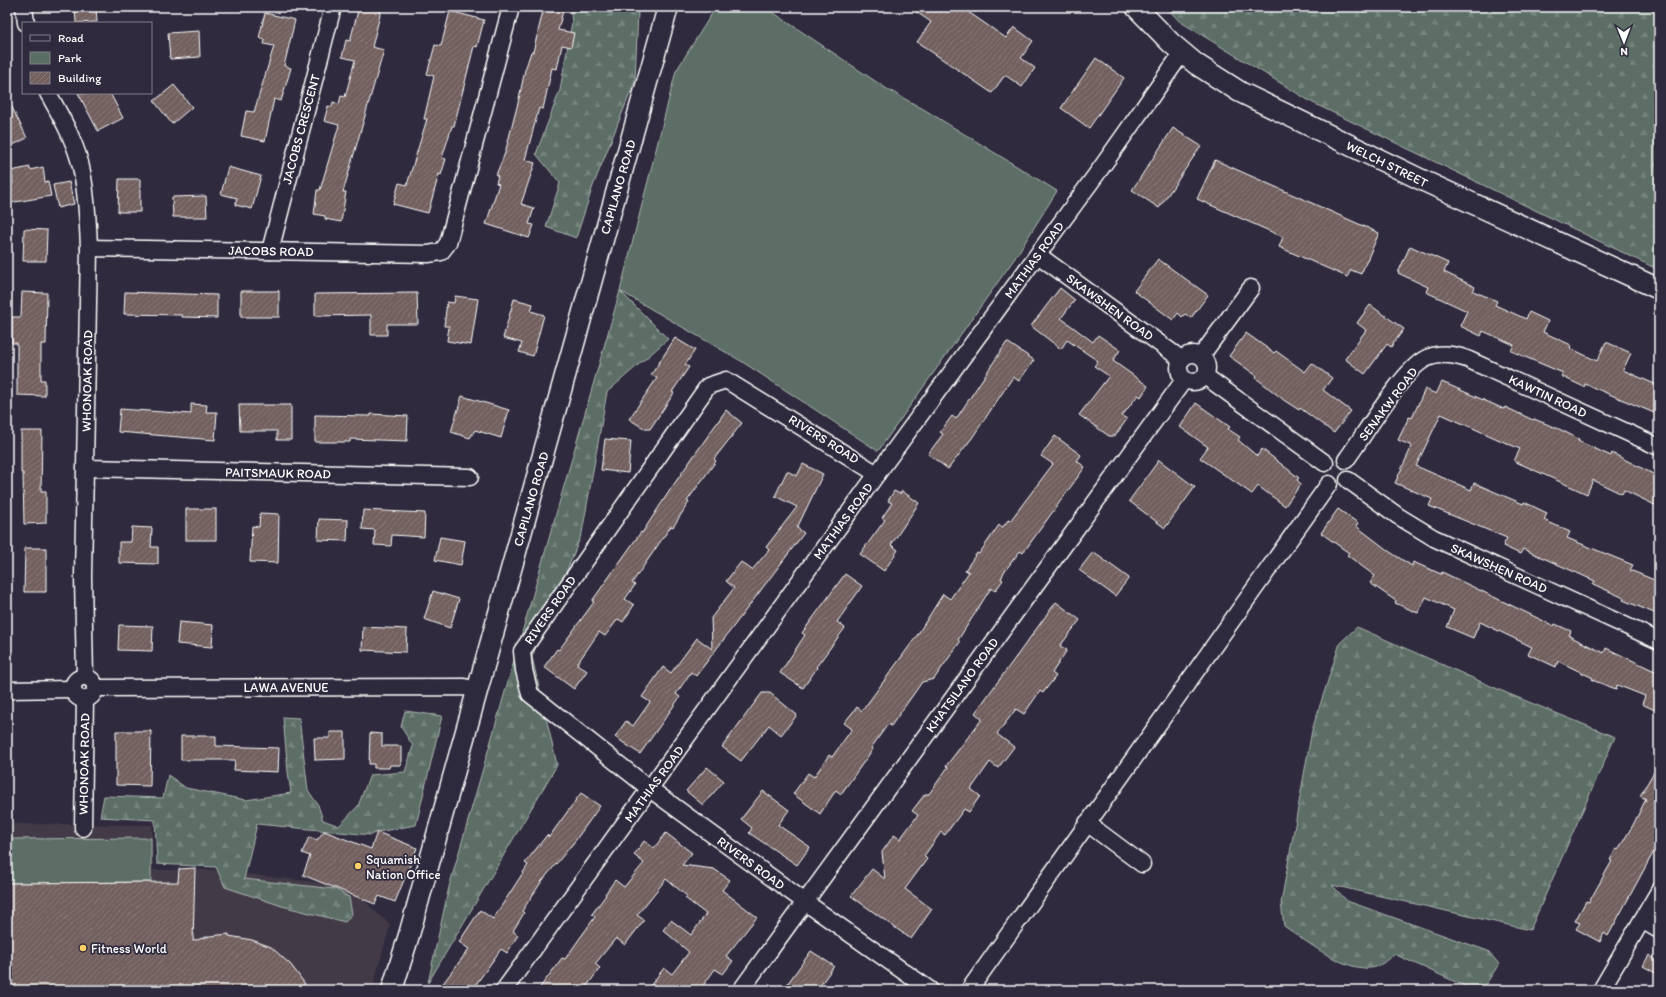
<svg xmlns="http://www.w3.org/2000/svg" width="1666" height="997" font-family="Itim,sans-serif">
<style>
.built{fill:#433a47}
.forest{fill:url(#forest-firs);stroke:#adb6b2}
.green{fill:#5b6e66;stroke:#adb6b2}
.building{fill:url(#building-hatch);stroke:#fff}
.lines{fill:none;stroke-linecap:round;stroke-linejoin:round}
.minor-casing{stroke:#fff;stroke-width:19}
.tertiary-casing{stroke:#fff;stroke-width:23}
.minor{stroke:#2f2a3d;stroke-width:16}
.tertiary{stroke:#2f2a3d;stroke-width:20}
.poi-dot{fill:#ffd166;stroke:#2f2a3d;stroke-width:1.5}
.labels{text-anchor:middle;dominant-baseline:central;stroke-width:3.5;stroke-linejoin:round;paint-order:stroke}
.street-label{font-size:13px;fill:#fff;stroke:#2f2a3d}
.poi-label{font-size:13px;fill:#fff;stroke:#2f2a3d;text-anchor:start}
</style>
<defs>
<pattern id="forest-firs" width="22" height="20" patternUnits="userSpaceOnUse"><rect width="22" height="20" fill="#5b6e66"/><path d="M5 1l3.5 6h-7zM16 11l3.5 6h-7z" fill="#74847d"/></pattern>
<pattern id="building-hatch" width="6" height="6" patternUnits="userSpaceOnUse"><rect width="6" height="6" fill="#72605f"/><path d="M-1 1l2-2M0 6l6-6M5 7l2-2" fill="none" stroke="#877877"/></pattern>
</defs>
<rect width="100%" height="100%" fill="#2f2a3d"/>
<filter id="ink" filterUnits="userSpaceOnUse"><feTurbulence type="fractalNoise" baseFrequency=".025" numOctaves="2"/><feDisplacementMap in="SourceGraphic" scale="8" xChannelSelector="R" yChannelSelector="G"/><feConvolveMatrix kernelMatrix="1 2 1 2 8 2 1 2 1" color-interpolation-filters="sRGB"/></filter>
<g filter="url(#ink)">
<!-- built -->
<polygon class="built" points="7,824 152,825 153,870 211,870 340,885 352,889 390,925 372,990 7,990"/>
<!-- forest -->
<g class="forest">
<polygon points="570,7 633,7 638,11 635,81 593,186 576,238 546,227 560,183 536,154 560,90 572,22"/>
<polygon points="1166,7 1659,7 1659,270 1313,103 1179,21"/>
<polygon points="620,291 668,339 607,392 582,533 532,657 557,765 428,983 449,887"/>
<path d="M1357,627L1509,694L1615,737L1530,930L1332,885L1347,901L1488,951L1499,964L1486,984L1469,988L1394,954C1389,958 1382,965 1376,967C1348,975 1306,941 1284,926L1281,903L1312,730L1340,643Z"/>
<polygon points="405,711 442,716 416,825 377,832 371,835 257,824 244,879 335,889 349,897 352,914 345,922 282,906 225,887 216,867 157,864 155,820 100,817 104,796 163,798 168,775 186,788 246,800 291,793 288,772 283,717 299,718 308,790 318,805 323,820 339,826 358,806 370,775 405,772 413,746 401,727"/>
</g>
<!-- green -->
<g class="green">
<polygon points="716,7 765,7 887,89 925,110 1057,191 1015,258 878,451 741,361 620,291 676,71"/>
<polygon points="151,838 151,882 7,883 7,839"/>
</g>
<!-- building -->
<g class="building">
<polygon points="75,7 96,7 97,22 76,23"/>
<polygon points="359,7 382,7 372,47 384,50 343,192 346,192 341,222 325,219 325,216 314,214 317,190 320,190 339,125 324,121 328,106 332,107 333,102 339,104 341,96 345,97 355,60 342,57 346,40 350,41"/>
<polygon points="544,7 564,7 558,30 574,33 571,47 562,45 557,69 552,68 543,109 539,108 525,160 535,163 521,204 534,208 529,224 534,225 529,238 486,224 499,184 496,183 498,176 496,175 505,153 518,103 525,70 531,52 533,52"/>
<polygon points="909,7 961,7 1006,38 1014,27 1033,41 1021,58 1035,68 1022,87 1005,75 992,93 917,42 931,22"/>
<polygon points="450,11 484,20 477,47 474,46 454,126 452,126 442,158 446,159 441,175 439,174 428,213 393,204 399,183 407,185 427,119 424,119 434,76 427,74 435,45 441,46"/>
<polygon points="265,13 295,20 284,66 291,68 281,101 274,99 265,141 241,136 246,111 254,112 274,46 264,44 265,40 259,38"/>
<polygon points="199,31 200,57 170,59 168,33"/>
<polygon points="1096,58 1124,78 1089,128 1061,108"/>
<polygon points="174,85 192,107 172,124 154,101"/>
<polygon points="78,93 110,93 123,118 98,131"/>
<polygon points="7,97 27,138 7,148"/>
<polygon points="1173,128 1201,146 1159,208 1132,190"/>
<polygon points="1215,160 1379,233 1361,274 1351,270 1347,277 1279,247 1283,237 1197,199"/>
<polygon points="30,167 30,170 43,167 45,182 48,181 51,196 9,203 7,185 13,183 11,171"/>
<polygon points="228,167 261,176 252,209 235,205 237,198 221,194"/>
<polygon points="119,179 140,179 140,212 118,212"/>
<polygon points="69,182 74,204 58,208 53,185"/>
<polygon points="206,196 207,217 173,217 172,197"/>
<polygon points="24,229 47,230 46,261 23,261"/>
<polygon points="1410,246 1448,263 1444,272 1475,287 1473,291 1497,301 1495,305 1526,319 1529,312 1548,321 1543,332 1571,345 1570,348 1597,361 1606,342 1631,353 1623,370 1659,386 1659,415 1585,384 1584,387 1561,376 1563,373 1511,351 1514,345 1483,331 1481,336 1460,326 1467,311 1426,292 1428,287 1398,273"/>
<polygon points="1158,259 1208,295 1191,318 1185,314 1182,317 1178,313 1173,320 1134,291"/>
<polygon points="1060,288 1075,300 1061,318 1093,342 1098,335 1120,350 1113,361 1148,386 1141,397 1138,395 1122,416 1127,419 1115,436 1109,436 1079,415 1109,376 1094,366 1098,361 1067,340 1061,349 1031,326"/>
<rect x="241" y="291" width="38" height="26"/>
<polygon points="22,292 47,293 46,344 41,344 41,380 45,380 45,396 17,395 17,343 12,343 12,317 21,317"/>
<polygon points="125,292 217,295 217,318 182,317 182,315 124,314"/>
<polygon points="417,293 418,324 387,324 387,335 371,335 371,315 315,316 315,294"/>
<polygon points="455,296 478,299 471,345 447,341 449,326 444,326 447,302 454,303"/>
<polygon points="514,299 533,304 531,311 544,315 533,356 519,352 522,343 503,338"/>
<polygon points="1370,305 1404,329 1391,347 1387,344 1365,374 1345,359 1366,330 1357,323"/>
<polygon points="1246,333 1274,353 1276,351 1305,372 1312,363 1332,378 1323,390 1351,411 1334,433 1300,408 1299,410 1285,401 1256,378 1257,376 1229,356"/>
<polygon points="675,338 695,350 685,365 689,367 672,392 674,393 650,429 645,429 629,419 657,378 651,375"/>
<polygon points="1007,342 1034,360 1019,381 1013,377 972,438 948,469 928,454 943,434 940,432 952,416 956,419"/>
<polygon points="1442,382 1504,409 1505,407 1533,420 1534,419 1559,429 1579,439 1578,441 1611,456 1612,453 1659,477 1659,507 1624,490 1622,494 1593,480 1587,494 1514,461 1520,449 1441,414 1416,466 1471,490 1474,483 1523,504 1524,502 1547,513 1544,520 1570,532 1567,538 1633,565 1630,570 1659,582 1659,615 1623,600 1624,598 1593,584 1595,581 1523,549 1520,554 1503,546 1507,538 1429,506 1432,499 1395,483 1412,446 1398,440 1409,417 1412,418 1425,389 1436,394"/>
<polygon points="462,396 509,410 501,438 475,430 470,438 451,432"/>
<polygon points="1196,403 1230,427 1228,429 1240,437 1238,440 1257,456 1262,449 1299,478 1297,480 1301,484 1285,506 1258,486 1252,494 1200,458 1208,447 1180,427"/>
<polygon points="191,404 207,405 206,412 217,412 215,440 118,432 120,409 191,414"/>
<polygon points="239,405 291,405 291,440 277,440 277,431 240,431"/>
<polygon points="726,410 742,423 714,459 716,461 687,501 689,502 673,527 671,526 632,583 635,585 625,599 634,605 623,622 618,619 605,636 599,632 577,664 587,671 574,689 544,667 557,649 559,650 594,602 592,601 641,532 642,533 672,487"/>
<polygon points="371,414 408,416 407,441 350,439 350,442 315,442 315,415 371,416"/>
<polygon points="21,431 42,431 41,491 46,491 46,523 24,524 23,473 21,473"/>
<polygon points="1055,436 1081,455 1077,461 1085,467 1023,553 1020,551 1004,572 1001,579 1003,580 995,591 991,588 958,640 960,642 934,679 922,682 891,726 888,724 871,748 873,749 841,794 836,790 820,814 793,794 808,773 814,777 829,755 832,757 852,729 844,723 857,707 862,711 916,637 943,594 950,599 969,572 965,570 977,553 979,554 999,525 1003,527 1008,520 1010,521 1053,464 1041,456"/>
<polygon points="605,439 631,441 628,473 601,470"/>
<polygon points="1159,460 1195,487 1165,528 1129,501"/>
<polygon points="803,464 823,474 797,528 804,533 696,676 691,672 676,694 680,697 640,754 615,737 626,721 633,726 650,702 642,697 663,667 671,673 697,638 712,649 711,618 734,588 726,581 741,562 752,570 769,550 766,547 797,507 775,496 787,471 797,476"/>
<polygon points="894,491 900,494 902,491 919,503 891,545 898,550 884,571 860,554 885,520 882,518 892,503 888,501"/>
<rect x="186" y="509" width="30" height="31"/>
<polygon points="1338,509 1358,523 1356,526 1390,552 1412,566 1413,562 1441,574 1442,572 1554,626 1555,624 1571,631 1569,636 1604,653 1606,648 1659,673 1659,712 1642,704 1645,696 1617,685 1616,689 1592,680 1593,678 1558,661 1556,667 1528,654 1532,647 1480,622 1473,638 1447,627 1454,610 1426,597 1418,613 1395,603 1396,601 1370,583 1375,576 1347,555 1349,553 1321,533"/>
<polygon points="363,510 425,513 424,537 392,535 391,546 374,545 375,530 362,529"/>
<polygon points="260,513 279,514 278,563 250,562 252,526 259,527"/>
<polygon points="319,519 348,520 347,541 318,540"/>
<polygon points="132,527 152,528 151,547 158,547 158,564 119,563 119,542 131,542"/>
<polygon points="440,537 465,541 461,565 435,560"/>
<polygon points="25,548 46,548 46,592 24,592"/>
<polygon points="1093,552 1129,578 1115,596 1079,570"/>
<polygon points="845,574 862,586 837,622 845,628 816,667 817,668 803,688 780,673 805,635 802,633"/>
<polygon points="433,591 459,599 450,628 424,619"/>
<polygon points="1056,602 1080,620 1060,646 1067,650 1052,673 1056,676 1043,693 1040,691 1024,714 1016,709 997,734 1014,747 998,768 990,762 971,789 980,796 969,812 964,809 945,835 941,832 924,856 927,859 905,889 932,909 911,939 851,896 872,869 885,879 882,852 894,835 900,839 918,815 912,811 925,794 929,794 948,767 946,766 982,719 975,713"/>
<polygon points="179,622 213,625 212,647 177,644"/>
<polygon points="119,625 153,626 152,651 118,650"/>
<polygon points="363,627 407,629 406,652 362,650"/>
<polygon points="762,693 770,693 797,715 781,735 769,725 741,761 722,747"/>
<polygon points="116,731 151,731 150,786 116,785"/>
<polygon points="330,732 345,732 345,759 315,760 314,738 330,738"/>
<polygon points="370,733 382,734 382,746 401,746 401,765 390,765 389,768 374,768 374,764 369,764"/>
<polygon points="181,736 216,736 216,746 279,748 278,772 234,770 235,760 181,760"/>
<polygon points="1659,763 1659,842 1608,936 1604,933 1600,942 1576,929 1580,923 1575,921 1586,901 1589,902 1612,861 1610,860 1616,849 1618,850 1633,825 1646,799 1640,796"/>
<polygon points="707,767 724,781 703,805 686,791"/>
<polygon points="763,791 789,810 778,825 810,847 797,865 749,833 752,828 741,819"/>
<polygon points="581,793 600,806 575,841 542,881 522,911 524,913 513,931 518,935 507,953 501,949 472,990 438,990 469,949 459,942 480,910 493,919 528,865 525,863 547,835 549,837"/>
<polygon points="324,831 371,849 377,832 417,848 395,902 379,896 375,904 303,875 310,856 302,853 309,837 317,840"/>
<polygon points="666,833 692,853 682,865 714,869 730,880 722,890 757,917 726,956 733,961 723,974 715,969 700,990 647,990 664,968 672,974 689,952 663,930 671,920 691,935 706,914 685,898 687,896 666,879 637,915 644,920 625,945 616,938 595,964 600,968 584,990 538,990 562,958 565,959 595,917 592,914 606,895 605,894 615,880 624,887 644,863 634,855 644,841 654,848"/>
<polygon points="195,868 193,941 210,936 229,934 229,936 252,940 271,947 291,965 305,984 296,990 7,990 7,883 178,882 179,869"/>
<polygon points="811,951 834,966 817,990 783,990"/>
<polygon points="1649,955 1659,962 1659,975 1643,966"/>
</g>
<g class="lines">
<!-- minor casing -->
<g class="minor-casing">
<g id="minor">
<polyline points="24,7 26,23"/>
<path d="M48,93C62,118 77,144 82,172C87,197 88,222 89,248L83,577L85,677"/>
<polyline points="89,248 428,254 441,252 448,243 511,7"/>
<polyline points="270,251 333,7"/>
<polyline points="1038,255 1181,359"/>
<circle cx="1193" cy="368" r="14"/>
<polyline points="1201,356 1251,288"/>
<polyline points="1205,376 1325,463"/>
<path d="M1346,460C1363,437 1403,370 1425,359C1439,352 1453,354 1467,359L1659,447"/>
<polyline points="86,468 470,477"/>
<polyline points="877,474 726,380 708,386 522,651 524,670 530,694 650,789 805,902 930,990"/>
<polyline points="1348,480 1398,516 1434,538 1659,641"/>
<circle cx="84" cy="688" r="11"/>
<polyline points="95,688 464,687 477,690"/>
<polyline points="7,690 73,689"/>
<polyline points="1087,823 1142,864"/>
<polyline points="83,828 85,699"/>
<polyline points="1642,920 1659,930"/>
<polyline points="504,990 877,474 1101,168 1182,53"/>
<polyline points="741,990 1184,380"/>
<polyline points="969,990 1329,484"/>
<polyline points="1601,990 1659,891"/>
</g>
</g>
<!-- tertiary casing -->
<g class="tertiary-casing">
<g id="tertiary">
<polyline points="1136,7 1171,43 1196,64 1240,92 1424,181 1659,289"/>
<polyline points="392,990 409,935 668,7"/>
</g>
</g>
<!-- minor -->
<use href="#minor" class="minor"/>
<!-- tertiary -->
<use href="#tertiary" class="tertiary"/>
</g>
</g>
<!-- markers -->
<g class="poi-dot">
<circle cx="358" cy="866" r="4"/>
<circle cx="83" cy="948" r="4"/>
</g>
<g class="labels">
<!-- street labels -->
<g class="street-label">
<text transform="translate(301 129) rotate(-75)">JACOBS CRESCENT</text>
<text transform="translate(1387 164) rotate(26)">WELCH STREET</text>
<text transform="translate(618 187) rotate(-74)">CAPILANO ROAD</text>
<text transform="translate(271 251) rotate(1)">JACOBS ROAD</text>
<text transform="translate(1034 260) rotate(-54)">MATHIAS ROAD</text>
<text transform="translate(1110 307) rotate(36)">SKAWSHEN ROAD</text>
<text transform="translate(87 381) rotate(-89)">WHONOAK ROAD</text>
<text transform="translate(1548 396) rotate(25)">KAWTIN ROAD</text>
<text transform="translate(1388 404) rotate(-53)">SENAKW ROAD</text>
<text transform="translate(824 439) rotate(32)">RIVERS ROAD</text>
<text transform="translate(278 473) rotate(1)">PAITSMAUK ROAD</text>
<text transform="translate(531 499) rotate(-74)">CAPILANO ROAD</text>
<text transform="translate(843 521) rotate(-54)">MATHIAS ROAD</text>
<text transform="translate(1499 568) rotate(24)">SKAWSHEN ROAD</text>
<text transform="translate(550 610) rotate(-55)">RIVERS ROAD</text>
<text transform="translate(962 685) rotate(-54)">KHATSILANO ROAD</text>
<text x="286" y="687">LAWA AVENUE</text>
<text transform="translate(84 764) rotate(-89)">WHONOAK ROAD</text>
<text transform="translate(654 784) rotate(-54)">MATHIAS ROAD</text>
<text transform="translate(751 863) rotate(36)">RIVERS ROAD</text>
</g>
<!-- poi labels -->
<g class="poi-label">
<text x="366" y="859">Squamish<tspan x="366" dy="15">Nation Office</tspan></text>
<text x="91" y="948">Fitness World</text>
</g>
</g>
<!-- margin -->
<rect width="1666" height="997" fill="none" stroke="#2f2a3d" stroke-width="24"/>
<rect x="12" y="12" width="1642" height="973" fill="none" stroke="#fff" stroke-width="1.5" filter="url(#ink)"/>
<!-- legend -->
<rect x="22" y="22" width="130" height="72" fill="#2f2a3d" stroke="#827f8b"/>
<rect x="30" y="35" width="20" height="6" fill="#2f2a3d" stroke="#827f8b"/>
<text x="58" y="42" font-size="12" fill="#ffffff">Road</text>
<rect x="30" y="52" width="20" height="12" fill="#5b6e66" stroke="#827f8b"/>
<text x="58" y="62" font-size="12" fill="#ffffff">Park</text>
<rect x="30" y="72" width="20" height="12" fill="url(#building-hatch)" stroke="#827f8b"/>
<text x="58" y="82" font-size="12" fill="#ffffff">Building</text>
<!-- north arrow -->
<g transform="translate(1624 42) rotate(179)" stroke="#2f2a3d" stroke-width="3" paint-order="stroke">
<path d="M0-3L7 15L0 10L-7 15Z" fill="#ffffff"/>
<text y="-6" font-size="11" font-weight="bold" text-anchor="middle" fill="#ffffff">N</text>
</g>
</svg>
